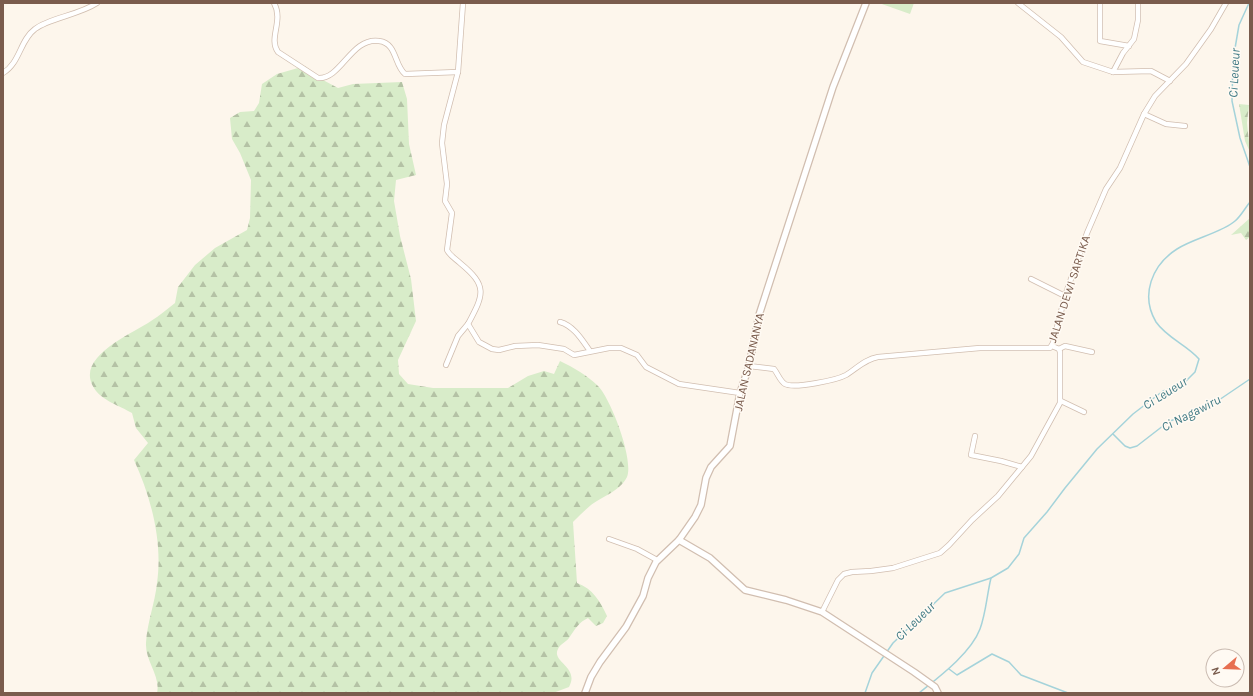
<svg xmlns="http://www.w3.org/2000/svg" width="1253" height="696" font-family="Karla,sans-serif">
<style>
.green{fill:#d8ecc9}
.forest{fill:url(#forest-firs)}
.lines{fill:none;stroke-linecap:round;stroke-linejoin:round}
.stream{stroke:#a5d3da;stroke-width:1.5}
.minor-casing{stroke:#d1beb0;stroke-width:6}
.tertiary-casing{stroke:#d1beb0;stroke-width:8}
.minor{stroke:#fff;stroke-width:4.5}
.tertiary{stroke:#fff;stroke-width:5.5}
.labels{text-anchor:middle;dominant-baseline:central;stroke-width:3;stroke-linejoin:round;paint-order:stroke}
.street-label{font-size:12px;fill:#7a5c4d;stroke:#fffaf3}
.water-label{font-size:13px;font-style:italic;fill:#437c86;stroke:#fffaf3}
</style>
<defs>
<pattern id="forest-firs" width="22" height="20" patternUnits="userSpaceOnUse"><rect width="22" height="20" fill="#d8ecc9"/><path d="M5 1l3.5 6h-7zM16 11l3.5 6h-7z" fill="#b4c2a5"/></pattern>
</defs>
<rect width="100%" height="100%" fill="#fdf6ec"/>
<!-- green -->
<polygon class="green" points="879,3 914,3 910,14"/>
<!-- forest -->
<g class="forest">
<path d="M305,66L323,80L338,88L353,84L402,82L407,99L409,144L416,175L396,180L394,201L400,236L411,279L416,321L398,360L399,374L408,384L433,388H508L528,376L544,371L554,374L560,361C573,367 588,376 598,386C611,399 634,460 627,477C621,490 602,497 591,505C585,510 579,516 573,522L577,583C593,589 600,601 607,616L603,623L596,626L588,618C579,622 575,629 569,638C566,642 560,644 558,649C551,662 580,667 569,687L553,693H157C161,676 145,661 146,643C147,623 155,603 157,583C163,542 151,497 134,460L148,443L136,428L132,413C120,406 101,400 94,388C74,357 132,334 151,321C159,316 167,309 175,303L178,287L195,265L215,248L247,230L250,218L251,180L240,153L232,139L230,118L240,112L254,111L259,103L262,84L277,74Z"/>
<polygon points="1239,104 1249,105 1247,123 1250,152 1245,141"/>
<polygon points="1250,218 1250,237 1246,240 1241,233 1231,235"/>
</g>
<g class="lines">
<!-- stream -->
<g class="stream">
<polyline points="1249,3 1239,25 1233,60 1232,101 1240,138 1250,167"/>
<polyline points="1113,434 1125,446 1130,448 1137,446 1168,422 1216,402 1250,379"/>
<polyline points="949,669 957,675 992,654 1009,662 1021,675 1068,693"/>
<path d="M865,693L872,673L893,643L945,593L991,578L1008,568L1019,554L1024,538L1047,512L1065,488L1097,449L1133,414L1163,391L1183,384L1195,372L1199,359C1187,345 1167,338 1156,322C1140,295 1152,265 1177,249C1192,239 1223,232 1235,221C1241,216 1245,208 1250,202"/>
<path d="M919,693C939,677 971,653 980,629C986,613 987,594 991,578"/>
<polyline points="1248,693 1250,691"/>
</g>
<!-- minor casing -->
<g class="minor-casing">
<g id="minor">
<path d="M274,3C284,21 268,38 278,52L318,78C341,80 351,37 379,41C397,43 394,65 405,74L458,72"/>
<path d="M463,3L458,72L444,125L442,143L447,184L445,201L452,213L447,250C450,256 456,259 460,263C488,286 484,294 468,324L479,342L492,349L499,350L515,346L538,345L564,349L574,355L609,348H621L637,355L646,367L679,384L740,393"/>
<polyline points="1018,3 1061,37 1083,62 1113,72 1151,71 1170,81"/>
<polyline points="1100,3 1100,41 1129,46"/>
<polyline points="1113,72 1123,53 1134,39 1138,20 1138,3"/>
<path d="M3,73C20,63 20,40 35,29C49,18 79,15 97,3"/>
<polyline points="1144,114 1166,124 1185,126"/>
<polyline points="1031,279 1065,296"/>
<path d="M560,322C574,326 582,340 590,351"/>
<polyline points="1059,349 1065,346 1092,352"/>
<polyline points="446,365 458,336 468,324"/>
<path d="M749,366L774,369C778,374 780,381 785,384C794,389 837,380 846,375C856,369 865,359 878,357L980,348H1050L1053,343L1065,296L1087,233L1106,189L1120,168L1144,114L1155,96L1186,64L1211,29L1226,3"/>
<polyline points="1061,401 1084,412"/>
<polyline points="975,436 971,455 1001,461 1022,467"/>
<polyline points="609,539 637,549 657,560"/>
<polyline points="822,612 838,580 844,574 852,572 871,571 893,568 940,553 949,545 972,520 998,496 1031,456 1060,403 1060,352 1059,349 1052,346"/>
</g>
</g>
<!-- tertiary casing -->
<g class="tertiary-casing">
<g id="tertiary">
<polyline points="679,540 710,558 745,590 786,600 822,612 914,672 935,687 938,693"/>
<polyline points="585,693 591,677 600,662 626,627 643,596 648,578 656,562 679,540 695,517 701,505 706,478 711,467 730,446 740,393 749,366 759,315 833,87 866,3"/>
</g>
</g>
<!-- minor -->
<use href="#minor" class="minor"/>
<!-- tertiary -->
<use href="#tertiary" class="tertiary"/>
</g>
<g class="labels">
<!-- street labels -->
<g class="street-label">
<text transform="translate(1069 289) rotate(-72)">JALAN DEWI SARTIKA</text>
<text transform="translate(749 362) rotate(-77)">JALAN SADANANYA</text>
</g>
<!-- water labels -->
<g class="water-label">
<text transform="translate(1234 73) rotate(-87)">Ci Leueur</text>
<text transform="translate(1165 393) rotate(-32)">Ci Leueur</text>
<text transform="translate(1191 413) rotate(-27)">Ci Nagawiru</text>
<text transform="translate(915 621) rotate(-44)">Ci Leueur</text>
</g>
</g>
<!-- border -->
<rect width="1253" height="696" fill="none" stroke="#7a5c4d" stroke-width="8"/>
<!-- north arrow -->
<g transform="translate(1225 668) rotate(251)"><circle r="19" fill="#fffaf3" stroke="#cabbb1"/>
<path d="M0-3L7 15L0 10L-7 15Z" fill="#e76f51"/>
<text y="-6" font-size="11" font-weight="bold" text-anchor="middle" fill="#7a5c4d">N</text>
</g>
</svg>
